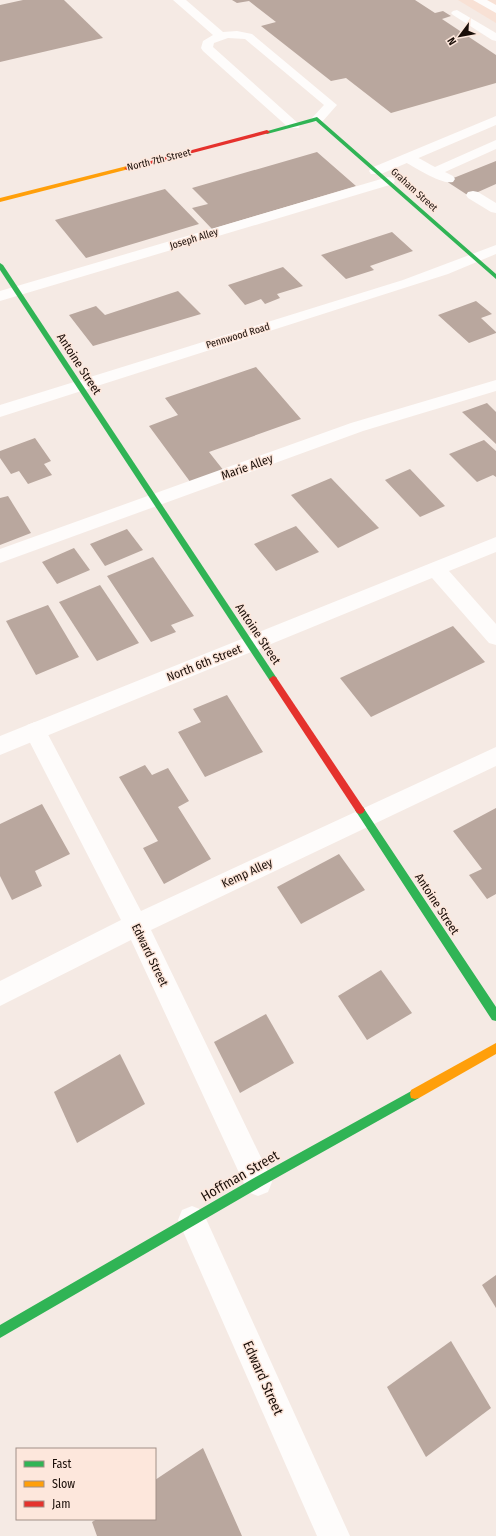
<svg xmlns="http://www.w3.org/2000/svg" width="496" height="1536" font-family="'Fira Sans Condensed',sans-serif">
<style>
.built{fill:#f8e1d5}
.building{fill:#b9a79e}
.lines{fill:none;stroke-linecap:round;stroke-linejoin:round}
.lane{fill:#fefcfb;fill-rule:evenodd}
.street{fill:#fefcfb;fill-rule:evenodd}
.fast{fill:#30b455;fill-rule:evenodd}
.slow{fill:#ff9f0a;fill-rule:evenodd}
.jam{fill:#e5322d;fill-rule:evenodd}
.labels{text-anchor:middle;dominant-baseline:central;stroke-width:3;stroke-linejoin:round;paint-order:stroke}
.far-street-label{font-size:10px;fill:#1a0e08;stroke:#fde7dc}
.street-label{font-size:12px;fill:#1a0e08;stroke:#fde7dc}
.near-street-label{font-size:14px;fill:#1a0e08;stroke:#fde7dc}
</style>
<rect width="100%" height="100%" fill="#f5eae4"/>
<!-- built -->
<polygon class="built" points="458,0 496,0 496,23"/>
<!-- building -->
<g class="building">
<polygon points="23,0 64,0 103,38 0,62 0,5"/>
<polygon points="232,0 415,0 435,13 443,11 451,16 442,19 496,55 496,83 391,113 346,78 331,81 261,26 276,22 249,1 237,3"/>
<polygon points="317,152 356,186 212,229 192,208 208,204 192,188"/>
<polygon points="496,161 496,184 469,196 446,181"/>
<polygon points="165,189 199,224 86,258 55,220"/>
<polygon points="392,232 413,251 370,266 374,270 346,279 321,255"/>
<polygon points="283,267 303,286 277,294 280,298 265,304 261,299 245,305 228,285"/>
<polygon points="178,291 201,314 93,346 69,315 96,306 105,315"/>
<polygon points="476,301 492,314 481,318 496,332 496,333 469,343 438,315"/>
<polygon points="256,367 301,419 209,452 224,471 191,483 149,426 178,415 165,398"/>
<polygon points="487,403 496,412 496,444 462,412"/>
<polygon points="35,438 51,461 44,464 52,475 28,484 19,471 11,474 0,458 0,451"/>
<polygon points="484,440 496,451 496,477 493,475 477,482 449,454"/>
<polygon points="410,469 445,506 420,517 385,480"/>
<polygon points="331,478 379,528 338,548 291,495"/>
<polygon points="8,496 31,533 0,545 0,498"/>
<polygon points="296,526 319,552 276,571 254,544"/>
<polygon points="127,529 143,550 105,566 90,544"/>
<polygon points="74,548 90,570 57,584 42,562"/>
<polygon points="153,557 194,616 171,625 176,632 151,642 107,576"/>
<polygon points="100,585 139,643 97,661 59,602"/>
<polygon points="48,605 79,657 36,675 6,621"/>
<polygon points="453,626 485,662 371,717 340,678"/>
<polygon points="227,695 263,752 205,777 178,732 201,722 193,709"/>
<polygon points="145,765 152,775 168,768 189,801 178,807 211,859 164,884 143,848 158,841 119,777"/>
<polygon points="42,804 70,854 35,871 42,886 12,900 0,876 0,824"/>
<polygon points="496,808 496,894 487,899 469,875 482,869 453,831"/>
<polygon points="339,854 365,890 301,924 277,887"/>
<polygon points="381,970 412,1013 367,1040 338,996"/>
<polygon points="266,1014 294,1063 240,1093 214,1042"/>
<polygon points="120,1054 145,1104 77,1143 54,1092"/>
<polygon points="496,1275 496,1308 482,1285"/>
<polygon points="451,1341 491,1408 426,1457 387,1387"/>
<polygon points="203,1448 242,1536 97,1536 92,1522 97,1519 155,1519 155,1480"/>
</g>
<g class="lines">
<!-- lane -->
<g class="lane">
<polygon points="173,0 186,0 223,32 237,31 252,34 337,105 322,122 312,122 311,119 324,105 245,39 228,38 214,43 213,47 300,125 299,128 289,128 203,51 201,48 203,41 213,35"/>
<polygon points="473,0 487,0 496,5 496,13"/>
<polygon points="457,10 496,33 496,41 492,40 453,15 451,13 453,11"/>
<path d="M496,140V149L445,172L453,176L455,179L453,182C441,185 415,167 403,161L401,158L403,155C414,153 425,162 435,167Z"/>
<polygon points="388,177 393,178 395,181 393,184 0,301 0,291"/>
<polygon points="473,191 478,192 496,203 496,213 491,212 468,198 466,195 468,192"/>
<polygon points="496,380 496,391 363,431 0,563 0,549 351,423"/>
<polygon points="35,722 43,725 141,911 496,747 496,766 151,930 268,1172 272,1182 268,1192 258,1196 248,1192 131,940 0,1006 0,981 121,920 24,731 27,725"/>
</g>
<!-- street -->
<g class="street">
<polygon points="496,116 496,125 381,174 371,174 369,171 371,168"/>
<polygon points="496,245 496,254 448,274 0,417 0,405 403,280"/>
<polygon points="496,537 496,552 449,571 496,624 496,645 489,643 432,578 0,755 0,736"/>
<polygon points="192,1206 202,1210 350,1536 317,1536 178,1220 182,1210"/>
</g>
<!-- fast -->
<g class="fast">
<polygon points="317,117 496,274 496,279 316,121 267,134 264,132"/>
<polygon points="0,263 3,265 276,677 277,679 276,681 270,681 0,270"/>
<polygon points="360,806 363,807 496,1007 496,1021 492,1020 357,813 355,810 357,807"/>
<polygon points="415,1089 419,1090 420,1094 419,1098 262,1186 0,1338 0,1325 254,1178"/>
</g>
<!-- slow -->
<g class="slow">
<polygon points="127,166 130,168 129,169 0,202 0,198"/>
<polygon points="496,1043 496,1054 419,1098 415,1099 411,1098 410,1094 411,1090"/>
</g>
<!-- jam -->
<g class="jam">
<polygon points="267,130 270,132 269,133 127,170 124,168"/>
<polygon points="273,676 276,677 363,807 365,810 363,813 360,814 357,813 270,681 269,679"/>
</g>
</g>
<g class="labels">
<!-- far-street labels -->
<g class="far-street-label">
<text transform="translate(159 160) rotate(-14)">North 7th Street</text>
<text transform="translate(414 190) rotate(42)">Graham Street</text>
<text transform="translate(194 239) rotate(-17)">Joseph Alley</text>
<text transform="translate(238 336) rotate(-17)">Pennwood Road</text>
</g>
<!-- street labels -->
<g class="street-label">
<text transform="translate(79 364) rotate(57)">Antoine Street</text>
<text transform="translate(247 467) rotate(-20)">Marie Alley</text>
<text transform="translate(258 634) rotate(56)">Antoine Street</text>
<text transform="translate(204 663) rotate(-22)">North 6th Street</text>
<text transform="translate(247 873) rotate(-25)">Kemp Alley</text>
<text transform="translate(437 904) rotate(57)">Antoine Street</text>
<text transform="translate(150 955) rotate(64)">Edward Street</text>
</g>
<!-- near-street labels -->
<g class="near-street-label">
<text transform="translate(240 1176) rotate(-30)">Hoffman Street</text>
<text transform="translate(263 1378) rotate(66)">Edward Street</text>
</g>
</g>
<!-- legend -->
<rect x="16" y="1448" width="140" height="72" fill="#fde7dc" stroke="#a29087"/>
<rect x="24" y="1461" width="20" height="6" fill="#30b455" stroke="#a29087"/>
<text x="52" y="1468" font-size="12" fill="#1a0e08">Fast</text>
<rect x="24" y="1481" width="20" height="6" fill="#ff9f0a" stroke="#a29087"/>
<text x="52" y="1488" font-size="12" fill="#1a0e08">Slow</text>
<rect x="24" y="1501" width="20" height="6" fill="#e5322d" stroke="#a29087"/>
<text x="52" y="1508" font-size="12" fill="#1a0e08">Jam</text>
<!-- north arrow -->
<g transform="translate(460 36) rotate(238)" stroke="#fde7dc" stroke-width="3" paint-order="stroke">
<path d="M0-3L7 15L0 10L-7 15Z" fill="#1a0e08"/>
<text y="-6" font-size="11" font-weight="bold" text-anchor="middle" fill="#1a0e08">N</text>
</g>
</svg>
